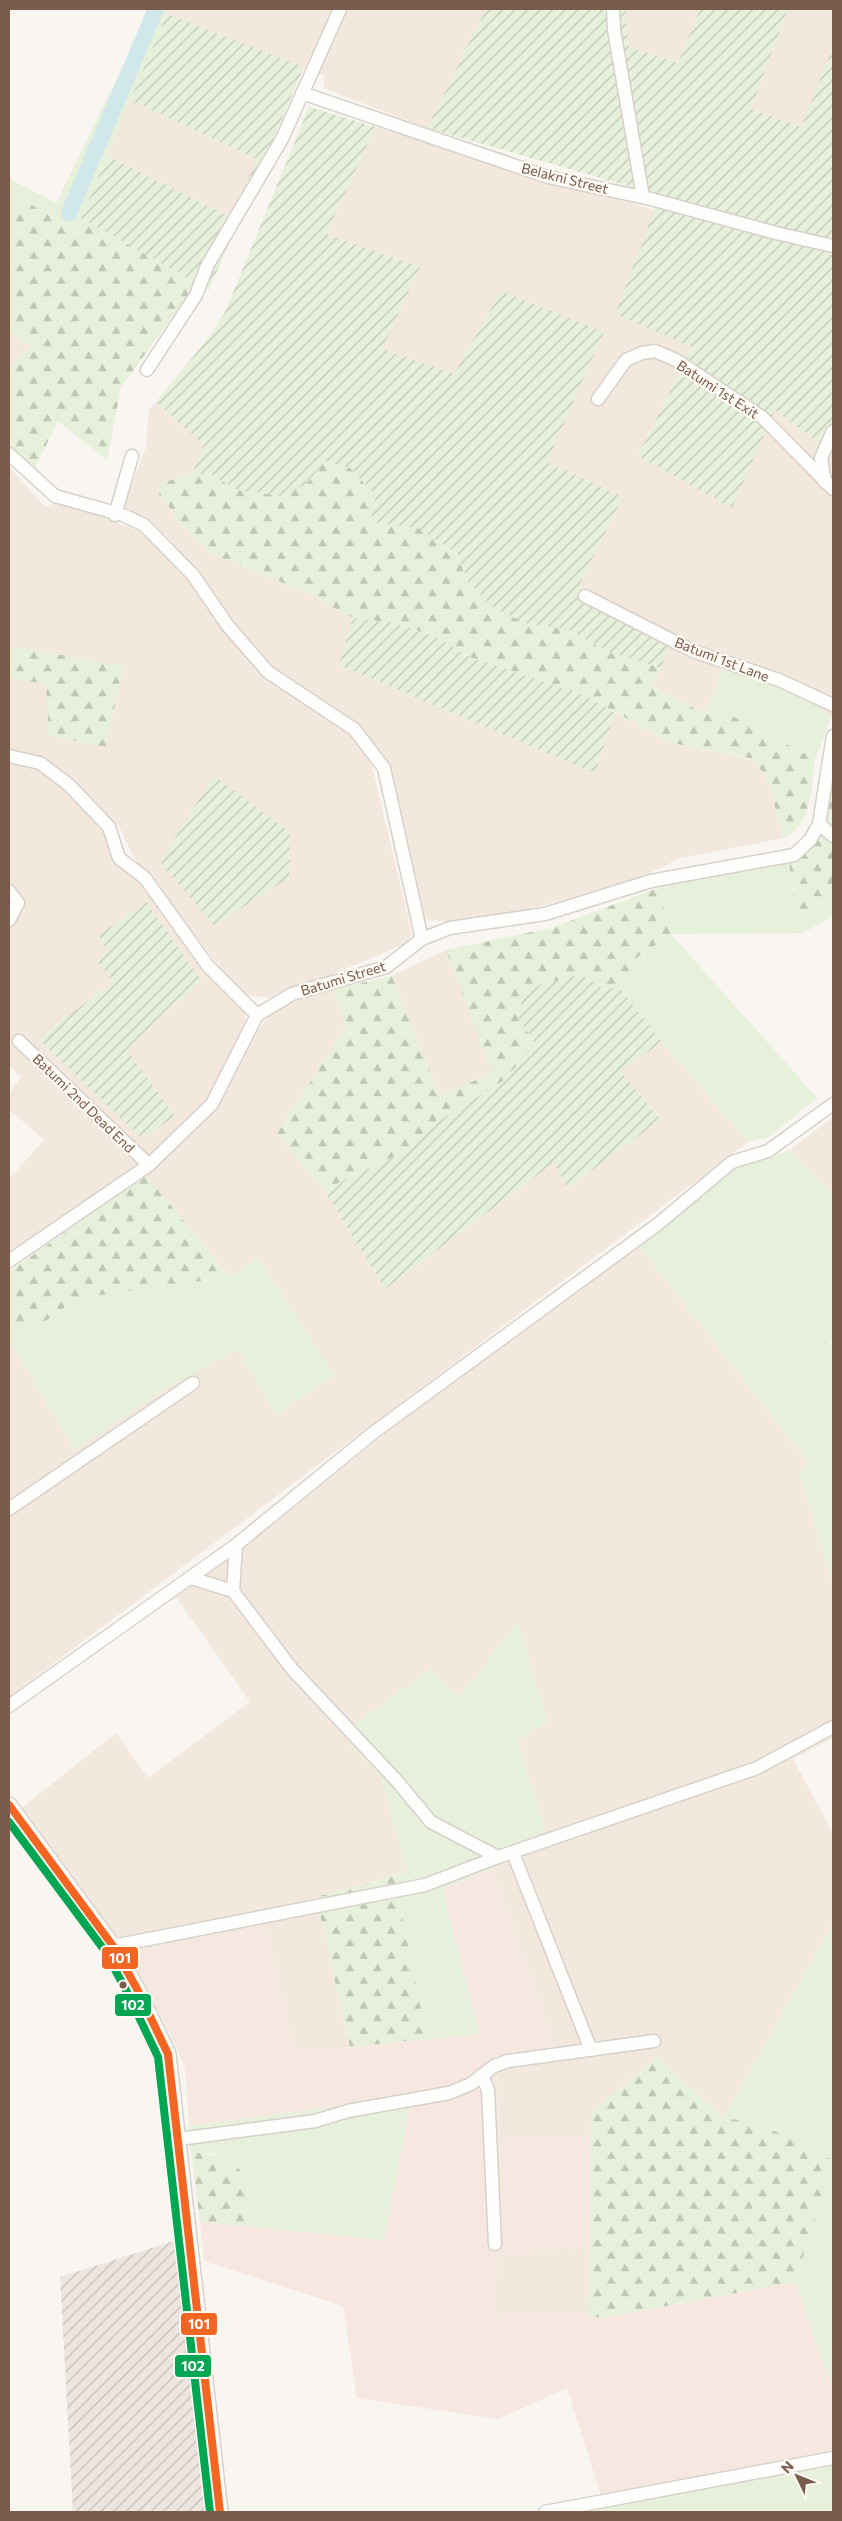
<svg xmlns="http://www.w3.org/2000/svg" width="842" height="2521" font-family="Commissioner,sans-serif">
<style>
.residential{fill:#f2e8de;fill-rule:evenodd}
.commercial{fill:#f6e8e1}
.industrial{fill:url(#industrial-furrows)}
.grass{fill:#e7f0db}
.forest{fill:url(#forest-firs)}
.garden{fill:url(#garden-furrows)}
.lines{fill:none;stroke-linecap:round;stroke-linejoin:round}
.canal{stroke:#d0e8ea;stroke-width:16}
.minor-casing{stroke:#d7d1cb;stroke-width:15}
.tertiary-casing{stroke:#d7d1cb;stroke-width:18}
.minor{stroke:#fefefd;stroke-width:12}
.tertiary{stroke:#fefefd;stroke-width:15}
.bus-1-casing{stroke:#fffaf3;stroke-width:11}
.bus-2-casing{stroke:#fffaf3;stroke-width:11}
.bus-1{stroke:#f26522;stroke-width:8}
.bus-2{stroke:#00a651;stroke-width:8}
.bus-dot{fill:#7a5c4d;stroke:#fffaf3;stroke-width:2}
.labels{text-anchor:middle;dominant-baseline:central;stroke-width:4.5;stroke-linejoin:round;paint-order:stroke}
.street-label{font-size:14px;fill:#7a5c4d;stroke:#fffaf3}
.line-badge{stroke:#fffaf3;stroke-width:2}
.badge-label{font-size:14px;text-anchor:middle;font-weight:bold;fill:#fff}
</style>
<defs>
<pattern id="industrial-furrows" width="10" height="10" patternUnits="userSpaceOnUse" patternTransform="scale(1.25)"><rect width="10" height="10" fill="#ede5e0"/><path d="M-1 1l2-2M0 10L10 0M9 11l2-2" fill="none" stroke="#c5bdb8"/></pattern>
<pattern id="forest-firs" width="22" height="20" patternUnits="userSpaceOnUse" patternTransform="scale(1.25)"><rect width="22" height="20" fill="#e7f0db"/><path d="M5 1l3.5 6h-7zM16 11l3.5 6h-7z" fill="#c0c6b4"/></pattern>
<pattern id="garden-furrows" width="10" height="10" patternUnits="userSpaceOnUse" patternTransform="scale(1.25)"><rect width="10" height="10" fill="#e7f0db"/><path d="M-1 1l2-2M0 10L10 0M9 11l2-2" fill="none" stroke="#c0c6b4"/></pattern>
</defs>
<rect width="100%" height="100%" fill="#f9f5f0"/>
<!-- residential -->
<g class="residential">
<polygon points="169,9 486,9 427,128 323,88 325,76 167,14"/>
<polygon points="625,9 700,9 679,63 629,47"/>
<polygon points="788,9 833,9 833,47 801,128 751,109"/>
<polygon points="130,100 258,158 230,217 107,156"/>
<polygon points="376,127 655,210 616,313 692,347 638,456 775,410 833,454 833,716 831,718 816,705 724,665 706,714 653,687 675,633 579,586 623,497 547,462 454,374 381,349 420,267 326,234"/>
<polygon points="9,331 31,346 9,370"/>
<polygon points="156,402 204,445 192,474 162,483 159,494 184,527 210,553 305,592 353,618 339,665 595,773 615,713 668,742 754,760 769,783 783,838 681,858 637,879 504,916 446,922 424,919 391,777 365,731 272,672 233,625 166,535 124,505 146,447 149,409"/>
<polygon points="9,467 45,507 60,501 146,534 166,551 223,628 271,681 350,735 370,758 412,934 405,944 276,998 242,995 133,856 119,826 62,776 9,752 9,678 46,683 106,747 123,667 22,648 9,649"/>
<path d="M9,761L41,768L63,784L103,827L245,1014L246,1039L209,1097L168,1144L21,1251L16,1246L9,1251V1179L44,1140L9,1109V1094L21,1077L9,1065ZM108,952L201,980L127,1050L175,1116L39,1039L114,981L97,961Z"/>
<polygon points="446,950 492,1073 440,1096 392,976"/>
<polygon points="333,989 347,1025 277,1134 324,1190 385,1289 554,1163 567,1188 661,1119 619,1071 662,1042 748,1142 9,1697 9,1340 75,1450 166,1388 238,1349 259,1258 230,1277 146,1175 216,1105 249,1043 279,1002"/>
<polygon points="832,1118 833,1119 833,1193 790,1150"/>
<polygon points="639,1246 810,1465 799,1473 833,1583 833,1738 793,1759 833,1833 833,1924 723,2119 658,2057 593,2111 591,2137 500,2141 497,2058 556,2049 492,1869 500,1849 546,1831 517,1740 518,1622 459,1699 341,1734 381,1777 407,1872 317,1897 350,2047 294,2053 265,1926 128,1954 19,1810 116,1733 148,1778 250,1702 176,1597 249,1544 396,1425"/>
<polygon points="590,2247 587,2316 553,2311 490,2319 499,2253"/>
</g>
<!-- commercial -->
<polygon class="commercial" points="492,1869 556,2050 497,2058 500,2141 591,2137 590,2247 499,2253 490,2319 553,2311 603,2318 795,2282 833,2390 833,2450 602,2499 567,2388 498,2419 357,2398 343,2306 204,2261 200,2222 384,2240 411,2096 189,2126 185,2067 164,2022 128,1954 265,1926 295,2053 479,2034 442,1889"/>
<!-- industrial -->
<polygon class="industrial" points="180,2239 191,2297 212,2512 73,2512 60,2277"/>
<!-- grass -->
<g class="grass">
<polygon points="151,9 169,9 76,230 9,192 9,179 56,203"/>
<polygon points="725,665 816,705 831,718 815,759 709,704"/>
<polygon points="789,862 796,917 833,901 833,916 803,933 671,934 817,1098 769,1137 748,1142 662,1042 618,986 627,983 632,961 670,934 658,888 765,863"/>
<polygon points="790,1150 833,1193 833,1339 830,1342 833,1346 833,1583 799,1473 810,1464 639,1246 733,1170"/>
<polygon points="258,1257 335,1375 276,1415 238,1350 166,1388 75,1450 9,1340 47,1320 78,1298 230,1277"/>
<polygon points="518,1621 548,1722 517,1741 546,1831 500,1849 492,1869 442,1889 479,2034 427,2039 394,1876 407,1872 381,1777 341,1734 431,1668 459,1698"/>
<polygon points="833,1924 833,2390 795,2282 833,2160 723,2119"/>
<polygon points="412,2096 384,2240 245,2226 250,2180 214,2154 191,2152 189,2126"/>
<polygon points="833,2464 833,2512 580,2512"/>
</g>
<!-- forest -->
<g class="forest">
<polygon points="9,192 76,230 81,218 197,283 121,387 107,460 58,421 34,470 9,445 9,370 31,346 9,331"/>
<path d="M325,461L351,468L376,497L370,522L418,528L458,556L468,582L525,623L568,629L606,651L661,668L653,687L705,714L709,704L815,759C811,786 813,826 783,838L769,783L754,759L668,742L587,696L472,658L432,635L395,623L353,618L305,592L210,553L184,527L159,494L161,483L192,474H211L237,490L306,484Z"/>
<polygon points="22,648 123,666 106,747 49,736 46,684 9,678 9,649"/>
<polygon points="833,757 833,901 796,917 789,862 815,842"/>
<polygon points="658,888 671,934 632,961 627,984 606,990 581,975 519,1019 536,1045 503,1081 445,1117 403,1152 324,1190 277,1134 347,1025 333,989 392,976 440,1096 492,1073 446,950 551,928"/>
<polygon points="146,1175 230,1277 78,1298 47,1320 9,1340 9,1272"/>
<polygon points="394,1876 427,2039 350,2047 316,1897"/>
<polygon points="658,2057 723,2118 758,2123 833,2160 795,2282 603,2318 587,2316 590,2247 591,2137 593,2111"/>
<path d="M191,2152C220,2155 231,2159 250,2180L245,2226L200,2222Z"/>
</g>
<!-- garden -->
<g class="garden">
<polygon points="486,9 625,9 629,47 678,63 700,9 788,9 751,109 801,127 833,47 833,454 775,410 732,508 638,456 692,347 615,314 660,195 427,128"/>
<polygon points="167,14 304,67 209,290 81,218 107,156 230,217 257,159 130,100"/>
<polygon points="309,107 376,127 326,234 420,267 382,349 454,374 501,291 604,332 547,462 623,497 579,586 676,633 661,668 606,651 568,629 525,623 494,608 468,582 458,555 418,528 370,522 376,496 350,468 325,461 306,484 281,496 237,490 211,474 192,474 204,445 156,402 205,342 225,312"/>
<polygon points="353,618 395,623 432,635 472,658 587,696 615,713 595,773 339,665"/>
<polygon points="214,776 290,832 289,878 214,925 160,862"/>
<polygon points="146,902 201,980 127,1050 175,1116 143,1139 38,1039 114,981 97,961 108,952 99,935"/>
<polygon points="581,975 606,990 618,986 662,1042 620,1071 661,1120 567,1188 554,1163 385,1289 324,1190 403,1152 445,1117 503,1081 536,1045 519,1019 523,992 544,983"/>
</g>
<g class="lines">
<!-- canal -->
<polyline class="canal" points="69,213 156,9"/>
<!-- minor casing -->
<g class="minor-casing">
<g id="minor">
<polyline points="613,9 614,30 643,197"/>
<polyline points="302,93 548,177 651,199 776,233 833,246"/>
<polyline points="147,370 196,295 207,266 282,139 340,9"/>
<polyline points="598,399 626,360 642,353 655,351 676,360 762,417 833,489"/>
<polyline points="9,454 55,496 123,515 144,525 193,575 228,626 268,672 354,729 384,768 422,939"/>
<polyline points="825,482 821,458 833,431"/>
<polyline points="115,515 132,456"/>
<polyline points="585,596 693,651 779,680 833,705"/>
<polyline points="9,756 40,763 69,785 109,827 119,858 145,878 208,966 257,1015"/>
<polyline points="819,824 833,836"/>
<polyline points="9,891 18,903 9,920"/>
<polyline points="19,1041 149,1165"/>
<polyline points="9,1261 149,1165 212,1104 257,1015 292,994 386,967 422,939 450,928 545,914 651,881 794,855 810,840 819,824 833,736"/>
<polyline points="9,1509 193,1383"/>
<polyline points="191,1578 233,1591 292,1669 396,1780 431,1822 498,1857"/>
<polyline points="233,1591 236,1545"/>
<polyline points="9,1706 236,1545 373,1433 658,1224 732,1162 768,1151 833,1104"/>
<polyline points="513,1853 591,2050"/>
<polyline points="113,1946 425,1885 498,1857 757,1768 833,1727"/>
<polyline points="482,2075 488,2090 495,2244"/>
<polyline points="179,2139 315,2121 348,2111 449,2093 471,2084 494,2066 508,2061 654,2041"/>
<polyline points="545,2512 833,2458"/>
</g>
</g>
<!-- tertiary casing -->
<g class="tertiary-casing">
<polyline id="tertiary" points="9,1805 113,1946 136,1987 168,2054 220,2512"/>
</g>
<!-- minor -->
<use href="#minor" class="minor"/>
<!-- tertiary -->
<use href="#tertiary" class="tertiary"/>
<!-- bus-1 casing -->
<g class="bus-1-casing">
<polyline id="bus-1" points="9,1805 113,1946 136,1987 168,2054 220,2512"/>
</g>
<!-- bus-2 casing -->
<g class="bus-2-casing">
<polyline id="bus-2" points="9,1822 105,1951 127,1992 158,2057 210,2512"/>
</g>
<!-- bus-1 -->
<use href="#bus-1" class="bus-1"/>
<!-- bus-2 -->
<use href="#bus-2" class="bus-2"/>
</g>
<!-- markers -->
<circle class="bus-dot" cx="123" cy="1985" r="4.5"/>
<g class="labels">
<!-- street labels -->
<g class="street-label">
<text transform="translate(565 178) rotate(14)">Belakni Street</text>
<text transform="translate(718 389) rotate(33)">Batumi 1st Exit</text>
<text transform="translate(722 659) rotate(21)">Batumi 1st Lane</text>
<text transform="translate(343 978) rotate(-17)">Batumi Street</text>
<text transform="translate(84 1103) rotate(44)">Batumi 2nd Dead End</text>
</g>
</g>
<g class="line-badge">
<rect x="101" y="1946" width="38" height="24" rx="5" fill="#f26522"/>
<rect x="114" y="1993" width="38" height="24" rx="5" fill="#00a651"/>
<rect x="180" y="2312" width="38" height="24" rx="5" fill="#f26522"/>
<rect x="174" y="2354" width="38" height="24" rx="5" fill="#00a651"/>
</g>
<g class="badge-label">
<text x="120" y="1963">101</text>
<text x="133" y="2010">102</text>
<text x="199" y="2329">101</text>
<text x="193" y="2371">102</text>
</g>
<!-- border -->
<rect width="842" height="2521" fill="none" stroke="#7a5c4d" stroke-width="20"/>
<!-- north arrow -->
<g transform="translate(797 2476) rotate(313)" stroke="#fffaf3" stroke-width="4" paint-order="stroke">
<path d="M0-4L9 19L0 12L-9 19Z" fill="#7a5c4d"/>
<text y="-8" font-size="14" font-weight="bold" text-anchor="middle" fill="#7a5c4d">N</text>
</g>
</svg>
